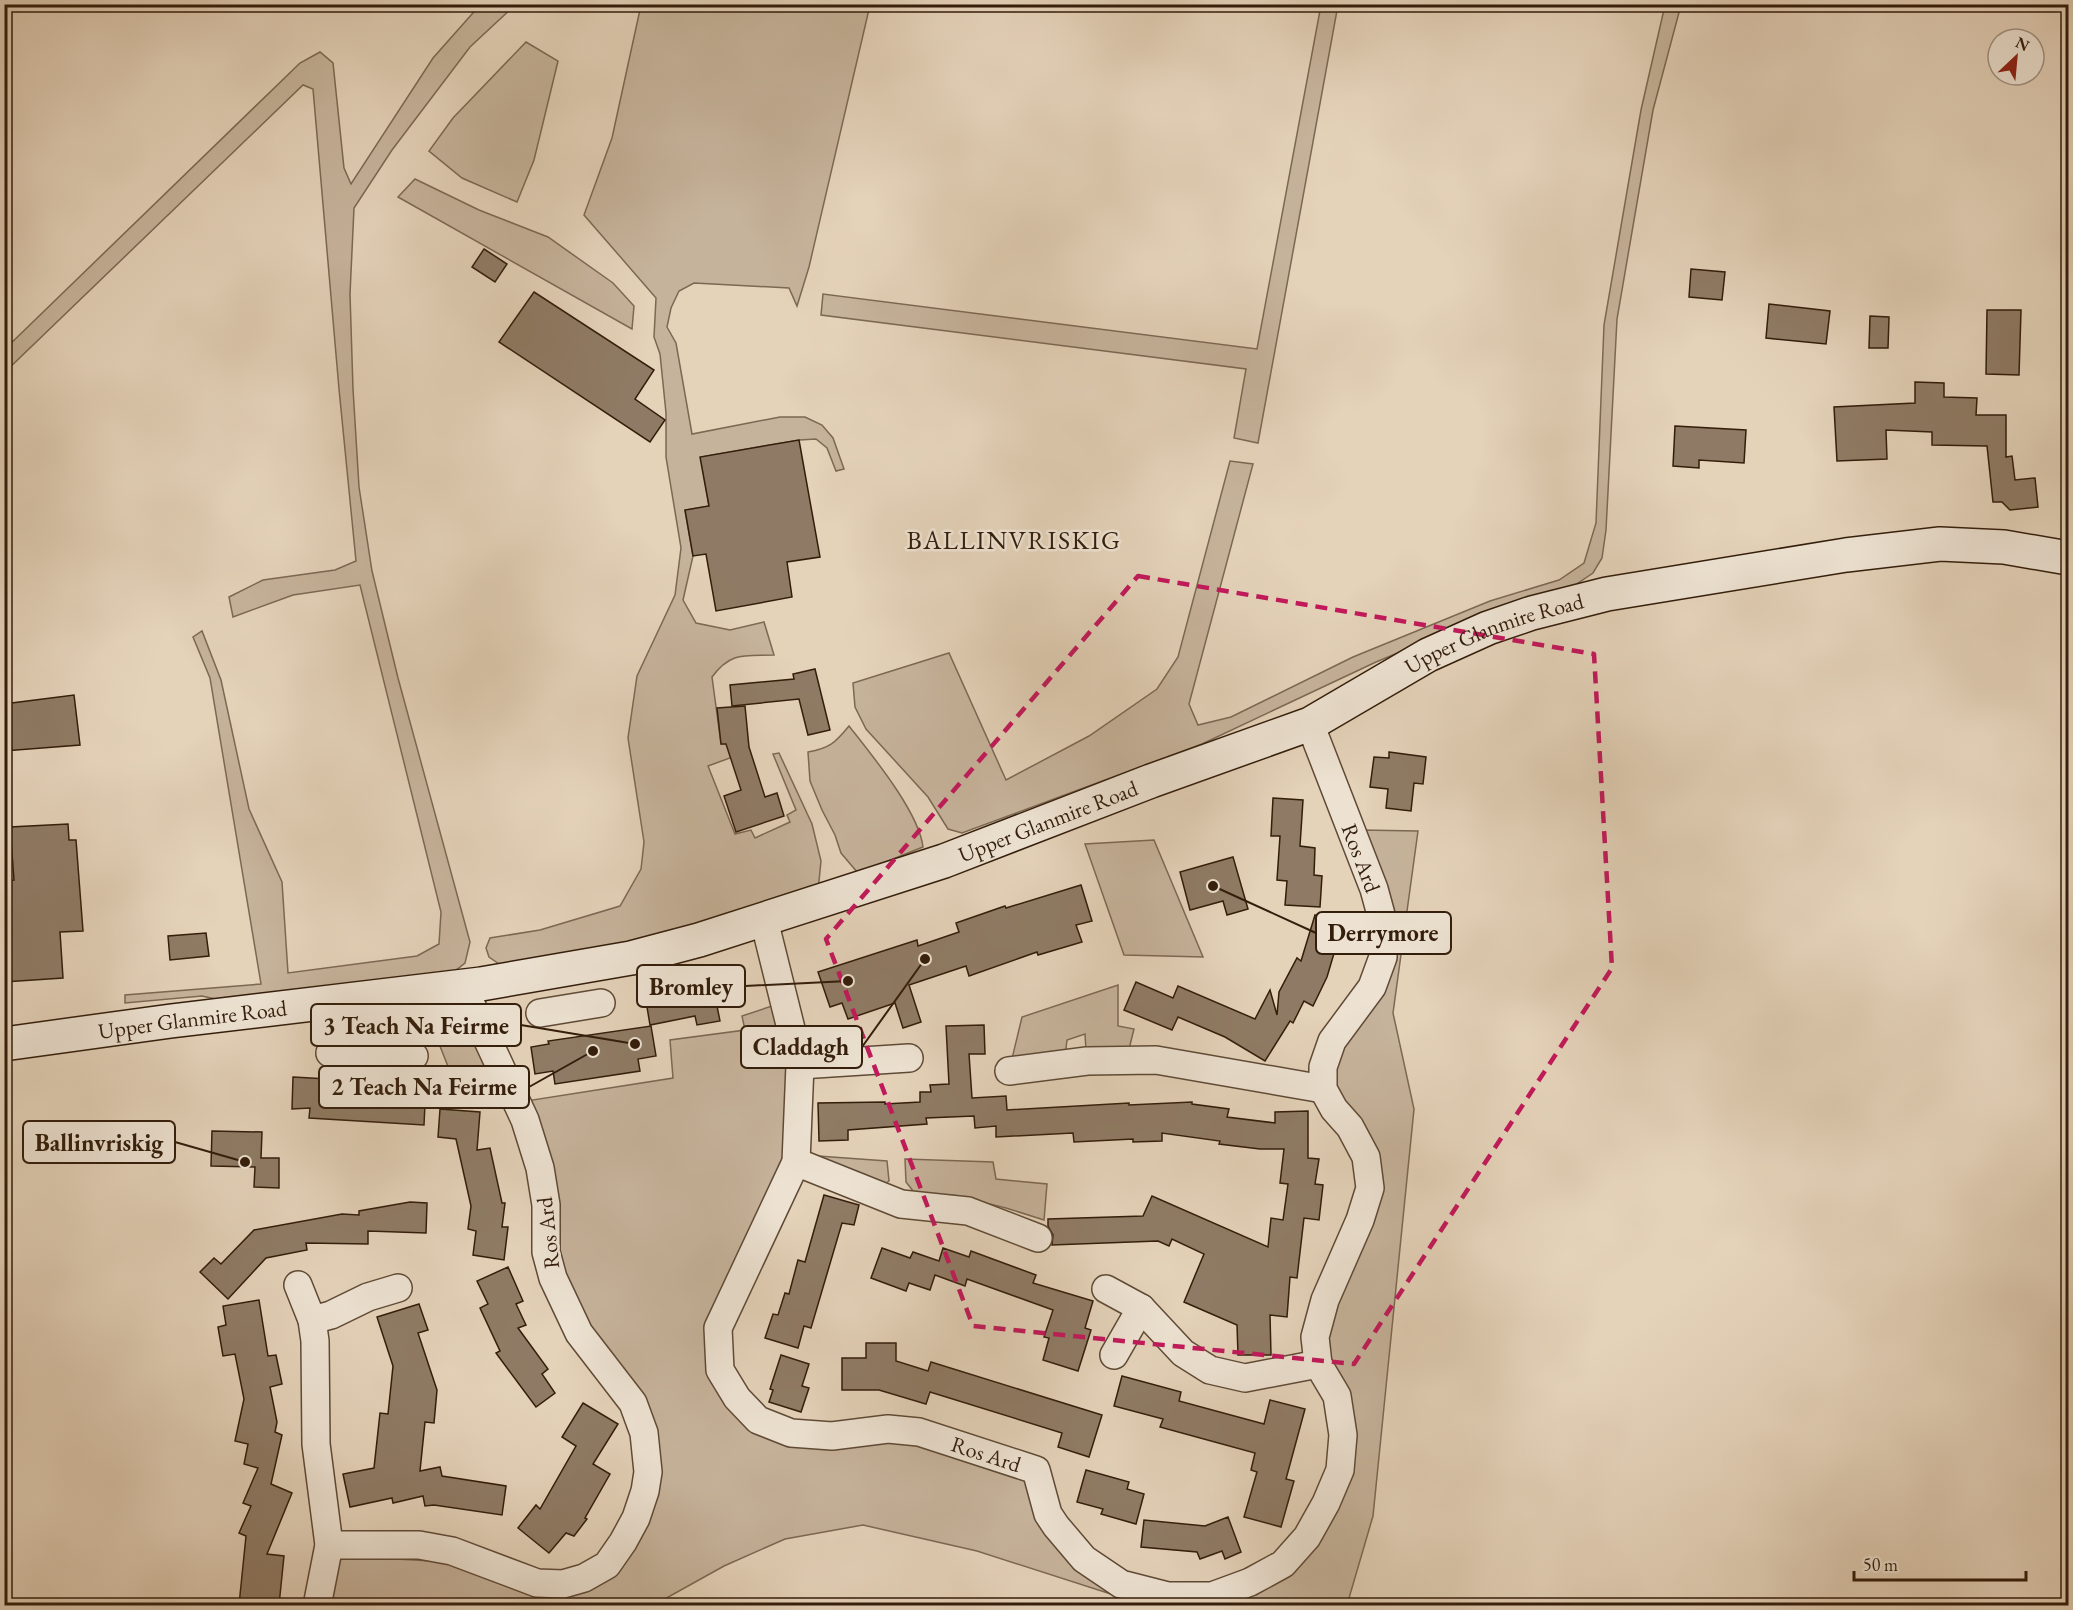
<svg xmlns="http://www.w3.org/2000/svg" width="2073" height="1610" font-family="'EB Garamond',serif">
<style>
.green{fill:#c6b39b;stroke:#7c6853;stroke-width:1.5}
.building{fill:#8f7b65;stroke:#331d0b;stroke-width:1.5}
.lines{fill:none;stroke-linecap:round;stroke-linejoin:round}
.street-casing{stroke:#5f4a36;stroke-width:30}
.secondary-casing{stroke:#331d0b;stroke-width:36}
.street{stroke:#ede2d2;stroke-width:27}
.secondary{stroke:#ede2d2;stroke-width:33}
.marked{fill:none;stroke:#c2185b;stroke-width:4.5;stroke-dasharray:12 8;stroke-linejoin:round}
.labels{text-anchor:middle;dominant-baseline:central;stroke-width:5;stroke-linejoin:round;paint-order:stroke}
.street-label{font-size:22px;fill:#331d0b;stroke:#ede2d2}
.quarter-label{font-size:26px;letter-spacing:1.5px;fill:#331d0b;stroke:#ede2d2}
.leader{fill:none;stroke:#331d0b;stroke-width:2}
.callout-dot{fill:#331d0b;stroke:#ede2d2;stroke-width:2}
.callout{fill:#ede2d2;stroke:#331d0b;stroke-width:2}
.callout-label{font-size:24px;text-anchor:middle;font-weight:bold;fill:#331d0b}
</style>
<rect width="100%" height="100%" fill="#e4d2b9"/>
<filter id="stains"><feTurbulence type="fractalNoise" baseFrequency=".00333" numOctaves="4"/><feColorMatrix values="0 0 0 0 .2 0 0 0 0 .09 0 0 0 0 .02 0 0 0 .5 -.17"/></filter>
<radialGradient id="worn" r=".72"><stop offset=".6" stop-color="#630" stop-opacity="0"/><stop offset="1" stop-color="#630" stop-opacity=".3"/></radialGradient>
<!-- green -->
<g class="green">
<polygon points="480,5 515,5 470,47 392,150 354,208 350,294 353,389 359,487 372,571 398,678 470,942 465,963 451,974 220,1000 202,996 125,1003 125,995 261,984 210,678 193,637 202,631 221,680 249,809 282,882 288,973 417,956 439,944 441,912 360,585 293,595 233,617 229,597 263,580 335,570 356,561 339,389 313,89 303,85 5,372 5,349 300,63 320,52 333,63 344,168 351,184 433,58"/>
<path d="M641,5H870L809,267L797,306L789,288L694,283L679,291L671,308L667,327L676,343L692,434L780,417H805L822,425L833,438L844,469L836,471L827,448L816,439L799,440L701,457L709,506L685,510L693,556L683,600L696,623L730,630L764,622L774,655C745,656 731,651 712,677L721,744L748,742L749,751L708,766L735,834L751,830L755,838L790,822L787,815L796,810L773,754L779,753L812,824L821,861L818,891L608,948L502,966L489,957L486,948L490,938L540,930L620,906L641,869L644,842L628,738L637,676L675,595L681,548L666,457V413L660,354L654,337L656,298L584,215L612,138Z"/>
<polygon points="1321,5 1338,5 1258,443 1234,438 1246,369 821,315 823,294 1257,349"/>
<polygon points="1665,5 1681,5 1653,110 1617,319 1606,530 1602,558 1593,573 1569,589 1508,607 1376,662 1202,744 962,833 948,829 928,797 866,729 855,707 853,683 949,653 1006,780 1089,736 1157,689 1178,657 1230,461 1253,464 1189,704 1198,725 1231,717 1353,657 1490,601 1559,580 1584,563 1596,523 1604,325 1641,110"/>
<polygon points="526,42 558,61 534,160 517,202 462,178 429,151 453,118"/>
<polygon points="415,179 479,210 548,237 613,283 634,306 632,329 398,197"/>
<path d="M849,726C871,754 919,812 923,847L858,873L841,853L835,835L822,810L810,781L808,752C830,748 835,743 849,726Z"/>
<polygon points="1360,830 1418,831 1393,1013 1414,1109 1373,1516 1347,1605 1145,1605 977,1551 863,1525 785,1539 724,1566 654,1605 329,1606 338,1556 452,1562 574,1593 656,1478 564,1287 526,1101 673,1078 670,1040 745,1030 742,1016 778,1004 790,1071 786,1165 709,1336 750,1421 919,1432 1036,1470 1056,1526 1121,1584 1212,1596 1283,1564 1341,1457 1320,1368 1369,1191 1331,1067 1389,958"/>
<polygon points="1154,840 1203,957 1124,955 1085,844"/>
<polygon points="1118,985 1118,1026 1134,1029 1126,1061 1086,1050 1085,1034 1067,1040 1064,1064 1009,1071 1022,1017"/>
<polygon points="466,1010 509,1099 457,1089 428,1016"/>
<polygon points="818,1156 887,1161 889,1181 877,1189 818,1164"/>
<polygon points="905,1159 993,1162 996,1179 1047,1184 1044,1220 1006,1208 953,1195 948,1203 921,1201 906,1182"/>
</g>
<!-- building -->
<g class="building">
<polygon points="484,249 507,264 495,282 472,267"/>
<polygon points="1691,269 1725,272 1722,300 1689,297"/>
<polygon points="534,292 654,370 635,399 665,420 650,442 499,342"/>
<polygon points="1769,304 1830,311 1826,344 1766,338"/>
<polygon points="1987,310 2021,310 2019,375 1986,374"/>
<polygon points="1870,316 1889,317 1888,348 1869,348"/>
<polygon points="1915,382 1944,383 1944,397 1977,398 1976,415 2006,415 2006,457 2012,456 2015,480 2035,478 2038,507 2010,510 2002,502 1993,502 1987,446 1932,445 1932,432 1886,430 1887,459 1837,461 1834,407 1915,403"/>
<polygon points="1675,426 1746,430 1744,463 1699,460 1699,468 1673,466"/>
<polygon points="799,440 820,557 787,562 792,597 716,611 706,554 693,556 685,510 709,506 700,457"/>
<polygon points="815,669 830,730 808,735 799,699 732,706 730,685 794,679 793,674"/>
<polygon points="74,695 80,745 4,751 4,704"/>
<polygon points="745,706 749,747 765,797 777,793 784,816 736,832 724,796 741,790 726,744 721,744 717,708"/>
<polygon points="1389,752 1426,757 1423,784 1414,783 1411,811 1386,808 1388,789 1370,787 1374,757 1389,758"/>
<polygon points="1273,798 1303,800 1300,846 1315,848 1314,875 1322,876 1320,907 1285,905 1287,881 1277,880 1280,836 1271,836"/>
<polygon points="68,824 69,840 76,840 83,931 60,932 63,978 4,982 4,881 14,880 10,827"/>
<polygon points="1233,857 1248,909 1227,915 1223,901 1190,910 1180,872"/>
<polygon points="1081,885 1092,921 1076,925 1082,942 1038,955 1037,952 969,976 966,966 909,985 921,1022 903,1028 895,1003 848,1019 842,1003 830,1007 818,972 917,940 918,946 959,932 956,923 1005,906 1006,908"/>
<polygon points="1315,915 1343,923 1327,977 1313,1006 1304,1001 1293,1023 1290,1021 1265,1061 1225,1037 1178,1017 1172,1030 1124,1010 1136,982 1173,998 1178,986 1255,1019 1270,990 1277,1015 1279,992 1297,958 1301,961"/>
<polygon points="206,933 209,956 170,960 168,936"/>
<polygon points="690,986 691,996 714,991 720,1021 697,1025 695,1016 650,1025 645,995"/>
<polygon points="984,1025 985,1054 969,1054 972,1098 1006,1096 1007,1110 1129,1103 1129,1105 1192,1102 1192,1104 1229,1109 1227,1117 1275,1123 1275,1112 1308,1111 1308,1158 1319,1159 1315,1184 1323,1185 1319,1220 1304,1218 1297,1278 1290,1277 1287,1317 1270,1315 1271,1355 1238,1355 1237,1325 1184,1302 1204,1254 1172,1239 1169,1246 1158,1241 1052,1245 1053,1235 1048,1226 1048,1219 1143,1216 1152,1196 1268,1247 1271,1218 1283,1220 1288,1184 1280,1183 1284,1149 1260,1149 1219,1144 1220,1141 1162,1133 1162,1141 1133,1142 1133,1139 1074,1142 1073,1133 996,1137 996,1126 975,1128 974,1116 926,1118 927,1124 848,1130 848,1140 819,1141 818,1103 885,1102 885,1104 920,1102 920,1092 931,1092 930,1085 949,1084 946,1026"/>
<polygon points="651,1026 656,1056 638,1059 640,1071 555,1084 553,1071 535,1074 531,1047 549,1044 548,1041"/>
<polygon points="293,1077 327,1079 325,1088 400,1093 400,1100 425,1104 424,1125 309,1118 310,1108 292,1109"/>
<polygon points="440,1109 480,1112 477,1150 490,1148 502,1203 505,1203 502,1227 508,1227 504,1260 473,1255 476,1231 468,1229 471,1206 456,1139 438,1137"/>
<polygon points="212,1131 262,1132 261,1158 279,1158 279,1188 254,1187 255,1167 211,1166"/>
<polygon points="824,1195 859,1205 854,1225 842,1223 811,1328 804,1326 798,1348 765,1338 773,1314 778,1315 785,1293 789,1294 798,1260 805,1262"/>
<polygon points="410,1202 427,1203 426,1233 368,1231 368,1244 306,1243 307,1250 266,1258 228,1299 200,1272 214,1258 221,1264 254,1230 342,1214 359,1215 359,1211"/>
<polygon points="882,1248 910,1258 913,1252 939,1261 943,1248 969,1257 971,1251 1036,1275 1033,1283 1093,1301 1085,1328 1091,1330 1078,1371 1043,1360 1049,1338 1044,1337 1053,1310 967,1279 965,1286 935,1275 930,1290 909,1283 906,1291 871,1278"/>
<polygon points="508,1267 523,1301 516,1304 526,1325 518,1328 548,1369 542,1374 555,1393 536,1407 496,1353 500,1351 480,1308 488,1304 477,1281"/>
<polygon points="259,1300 268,1356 276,1355 282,1384 270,1387 277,1422 275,1432 282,1435 271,1484 292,1493 267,1554 284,1556 279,1605 239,1605 246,1536 239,1533 251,1506 243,1503 258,1468 244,1464 248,1444 235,1441 244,1399 235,1354 223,1356 218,1327 226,1325 223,1306"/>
<polygon points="419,1304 428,1330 418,1333 437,1390 434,1423 425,1422 420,1471 440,1467 442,1476 506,1486 502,1515 434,1505 425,1506 423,1496 393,1503 392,1498 350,1507 343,1474 374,1468 380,1413 388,1414 393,1366 377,1317"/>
<polygon points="866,1343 896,1343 896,1361 928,1371 931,1362 1102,1415 1089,1457 1058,1447 1062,1433 930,1392 926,1404 879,1390 842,1390 842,1358 866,1358"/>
<polygon points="781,1355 809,1364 802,1386 809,1388 801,1412 769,1402 773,1390 770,1389"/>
<polygon points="1122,1376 1181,1392 1179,1401 1264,1424 1270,1400 1305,1409 1286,1479 1294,1481 1281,1527 1244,1517 1257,1472 1251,1470 1255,1453 1160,1427 1163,1419 1114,1406"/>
<polygon points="583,1403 618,1424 593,1464 610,1474 585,1518 587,1519 574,1536 566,1533 549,1553 518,1528 536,1505 540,1509 576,1446 562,1437"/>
<polygon points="1086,1470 1129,1482 1127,1489 1144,1494 1136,1524 1101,1514 1103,1509 1077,1502"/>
<polygon points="1228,1517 1241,1552 1225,1559 1222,1551 1200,1559 1197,1552 1141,1547 1144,1520 1205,1526"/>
</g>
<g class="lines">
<!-- street casing -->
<g class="street-casing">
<g id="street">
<path id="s1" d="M764,920L800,1065L796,1162L718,1328L720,1370L737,1398L758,1420L791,1433L832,1436L888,1429L919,1432L1036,1470L1048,1514L1056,1526L1084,1559L1121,1584L1168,1596H1212L1250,1582L1283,1564L1307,1537L1326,1503L1340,1470L1343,1435L1337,1396L1318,1364L1315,1337L1325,1300L1360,1220L1370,1188L1366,1157L1350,1127L1334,1109L1323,1089V1067L1332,1041L1372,987L1383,957V922L1374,889L1310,724"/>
<polyline points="540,1013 601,1003"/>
<polyline points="330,1053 414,1056"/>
<polyline points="373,1055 376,998"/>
<polyline points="800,1065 909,1058"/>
<polyline points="1009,1071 1087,1061 1156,1060 1323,1089"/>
<polyline points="796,1162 901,1204 968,1211 1038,1238"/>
<polyline points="298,1285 312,1320 315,1341 316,1444 329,1545 317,1606"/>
<polyline points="1106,1289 1141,1308 1183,1353 1210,1370 1245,1378 1318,1364"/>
<polyline points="312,1320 331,1315 368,1297 398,1288"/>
<polyline points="1114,1355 1141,1308"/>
<polyline points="329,1545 419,1545 452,1551 537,1583 563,1584 584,1578 607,1565 623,1542 636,1518 645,1491 648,1472 644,1433 633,1403 579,1333 553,1278 546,1252 546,1205 540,1168 525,1120 463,987"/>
</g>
</g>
<!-- secondary casing -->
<g class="secondary-casing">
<g id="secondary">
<path id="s2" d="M4,1044L171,1021L481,984L631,958L699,940L944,861L1151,781L1310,724L1428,655L1488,628L1532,613L1607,594L1846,555L1940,544L2004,547L2068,558"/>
</g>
</g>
<!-- street -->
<use href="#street" class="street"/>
<!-- secondary -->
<use href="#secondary" class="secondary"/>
</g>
<!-- marked area -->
<path class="marked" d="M1138,576L1594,654L1612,968L1354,1364L973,1326L826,939Z"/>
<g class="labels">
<!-- street labels -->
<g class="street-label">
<text stroke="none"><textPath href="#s2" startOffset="1558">Upper Glanmire Road</textPath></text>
<text stroke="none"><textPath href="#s2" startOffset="1072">Upper Glanmire Road</textPath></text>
<text transform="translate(1361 858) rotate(69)">Ros Ard</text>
<text stroke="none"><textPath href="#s2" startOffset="190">Upper Glanmire Road</textPath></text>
<text transform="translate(548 1233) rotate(-96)">Ros Ard</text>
<text stroke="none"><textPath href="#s1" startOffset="770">Ros Ard</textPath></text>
</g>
<!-- quarter labels -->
<g class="quarter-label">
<text x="1014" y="540">BALLINVRISKIG</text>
</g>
</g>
<!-- callouts -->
<path class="leader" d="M1213 886L1316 933M848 981L745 986M635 1044L521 1025M925 959L862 1047M593 1051L529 1087M245 1162L175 1142"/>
<g class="callout-dot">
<circle cx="1213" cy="886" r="6"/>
<circle cx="848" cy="981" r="6"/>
<circle cx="635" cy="1044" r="6"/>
<circle cx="925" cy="959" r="6"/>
<circle cx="593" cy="1051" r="6"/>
<circle cx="245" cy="1162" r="6"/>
</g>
<g class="callout">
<rect x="1316" y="912" width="135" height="42" rx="6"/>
<rect x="637" y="965" width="108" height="42" rx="6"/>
<rect x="311" y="1004" width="210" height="42" rx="6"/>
<rect x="741" y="1026" width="121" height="42" rx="6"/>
<rect x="319" y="1066" width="210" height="42" rx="6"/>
<rect x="23" y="1121" width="152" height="42" rx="6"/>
</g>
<g class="callout-label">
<text x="1383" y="941">Derrymore</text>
<text x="691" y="995">Bromley</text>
<text x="416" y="1034">3 Teach Na Feirme</text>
<text x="801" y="1055">Claddagh</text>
<text x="424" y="1095">2 Teach Na Feirme</text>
<text x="99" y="1151">Ballinvriskig</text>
</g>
<!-- margin -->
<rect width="2073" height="1610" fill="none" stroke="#e4d2b9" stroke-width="24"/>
<rect x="6" y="6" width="2061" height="1598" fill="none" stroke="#331d0b" stroke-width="3"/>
<rect x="12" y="12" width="2049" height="1586" fill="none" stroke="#331d0b" stroke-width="1.5"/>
<!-- north arrow -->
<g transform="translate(2016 57) rotate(26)"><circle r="28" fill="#ede2d2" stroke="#a39382" stroke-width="1.5"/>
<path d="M0-4.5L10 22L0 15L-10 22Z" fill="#8f2418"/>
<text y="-9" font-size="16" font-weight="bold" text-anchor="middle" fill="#331d0b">N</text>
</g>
<!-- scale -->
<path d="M1854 1571v9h172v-9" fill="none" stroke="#331d0b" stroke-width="3"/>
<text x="1863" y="1571" font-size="18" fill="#331d0b" stroke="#ede2d2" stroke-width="4.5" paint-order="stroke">50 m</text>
<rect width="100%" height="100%" filter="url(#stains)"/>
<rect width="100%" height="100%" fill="url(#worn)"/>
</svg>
